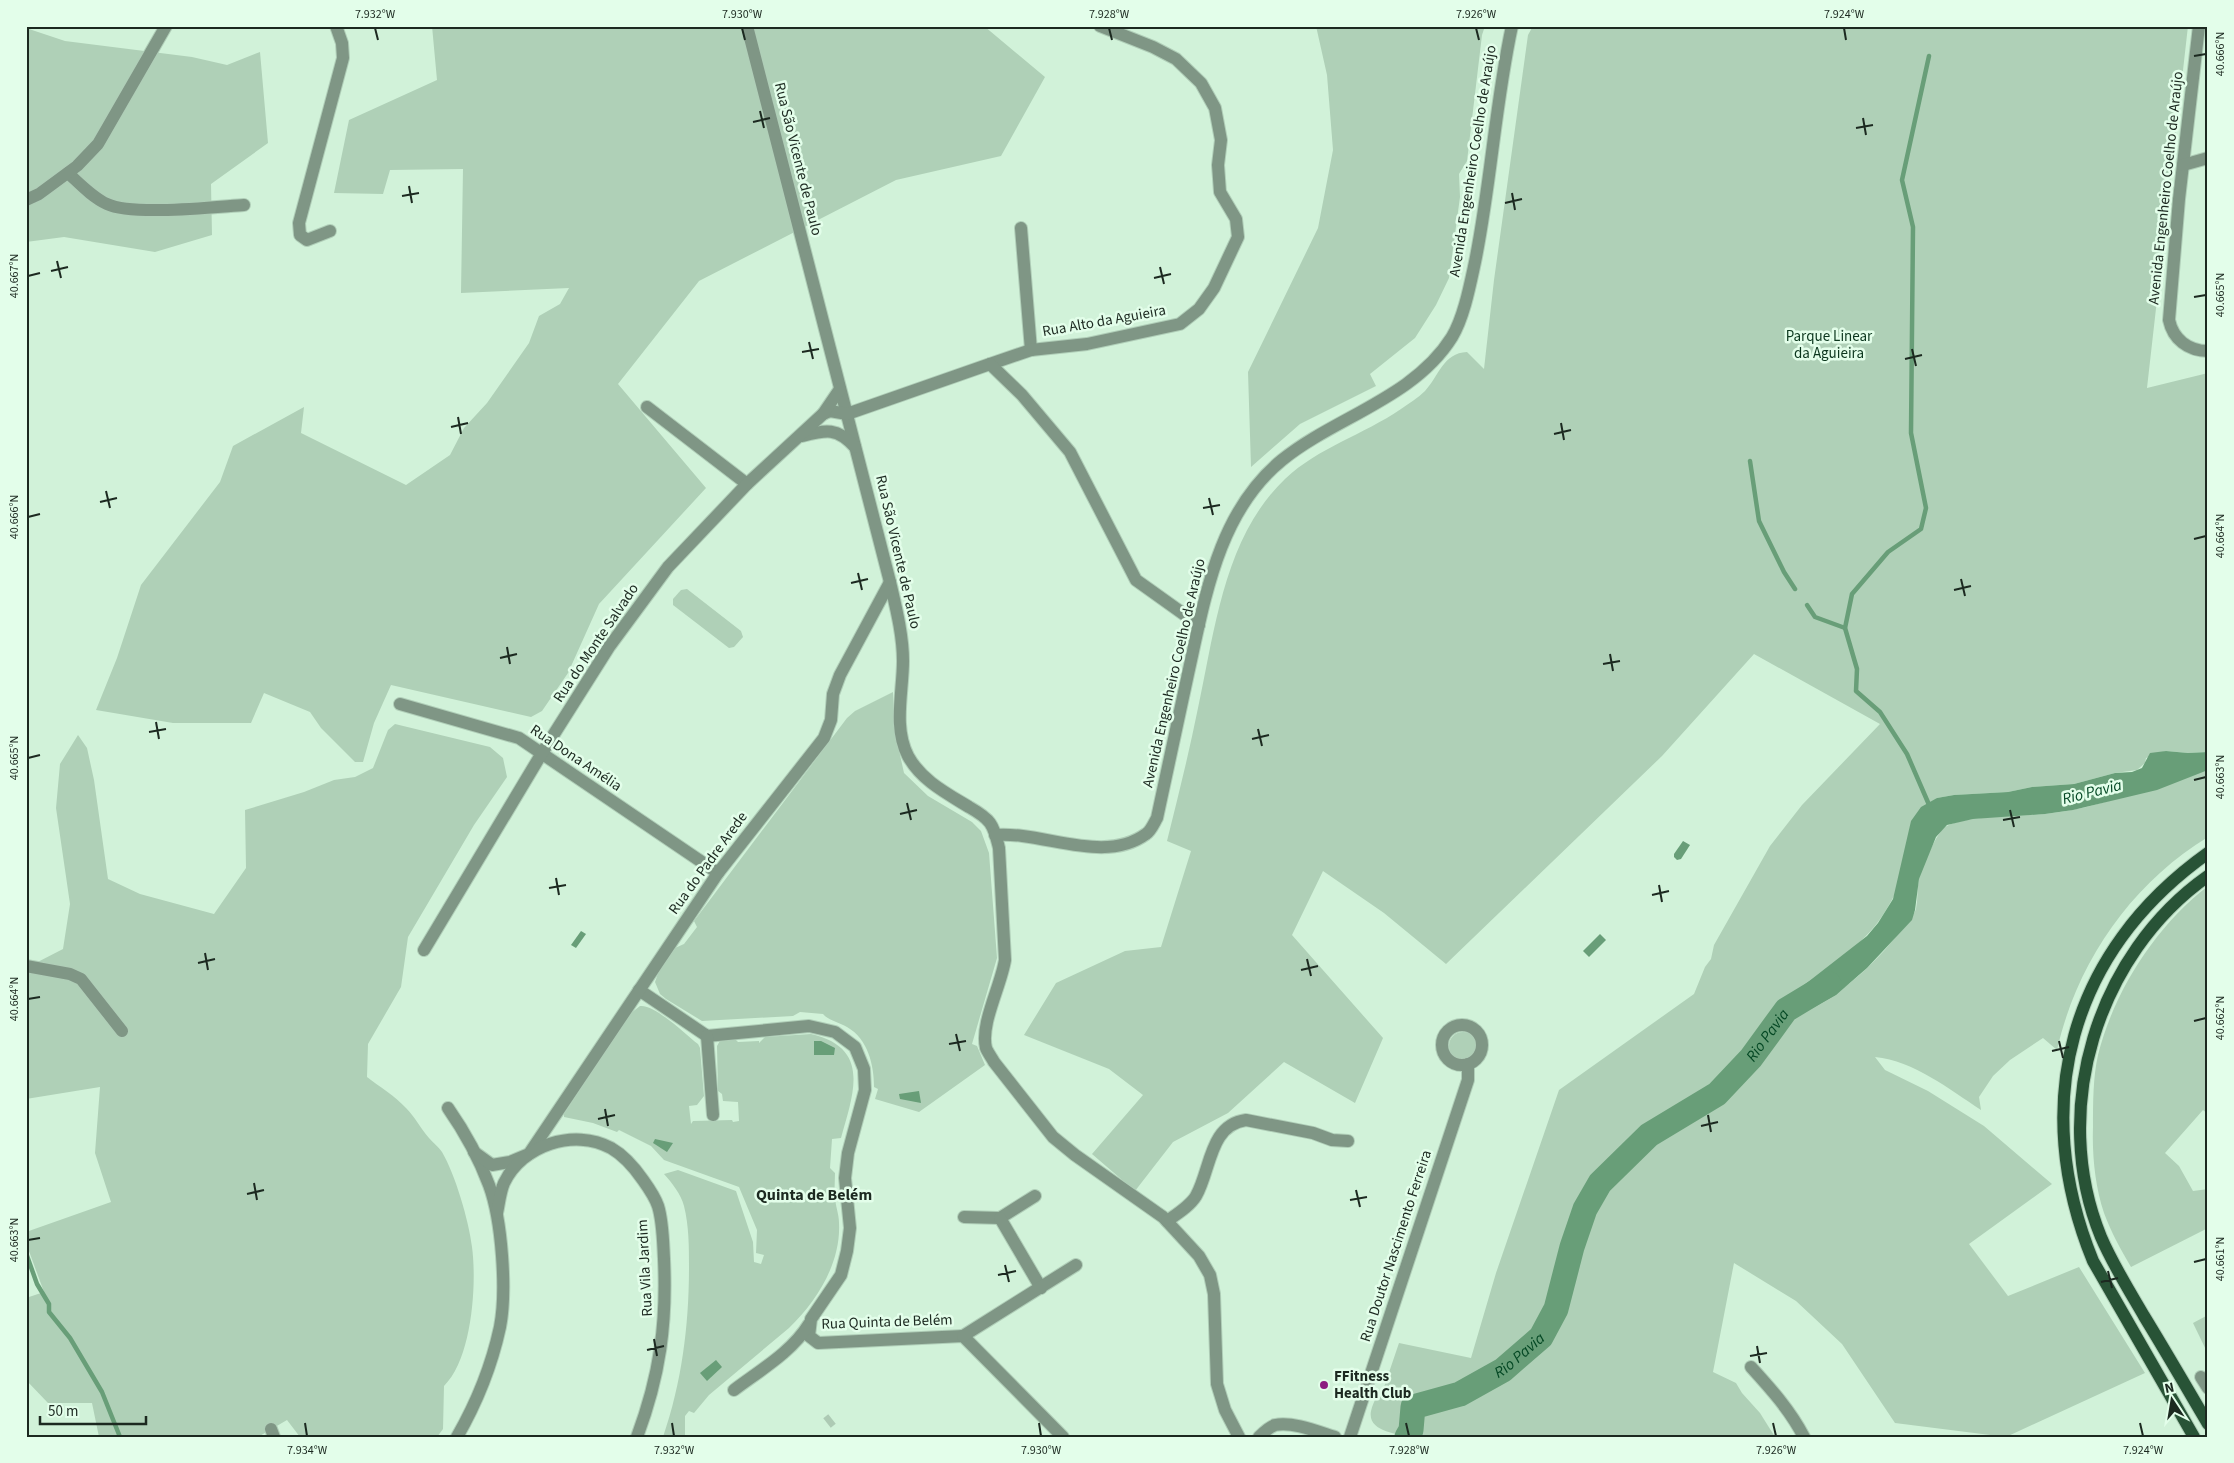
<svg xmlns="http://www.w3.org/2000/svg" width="2234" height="1463" font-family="'Source Sans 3',sans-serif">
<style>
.green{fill:#afd0b7}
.water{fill:#689e78}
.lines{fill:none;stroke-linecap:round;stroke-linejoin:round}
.stream{stroke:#689e78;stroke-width:4.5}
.river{stroke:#689e78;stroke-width:25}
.minor-tunnel{stroke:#adcab4;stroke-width:12;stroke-dasharray:12 6;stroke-linecap:butt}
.minor-casing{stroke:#b0ceb8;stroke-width:14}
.primary-casing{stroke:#b0ceb8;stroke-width:14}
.minor{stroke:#7f9685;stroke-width:12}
.primary{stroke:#285336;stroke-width:12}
.ticks{fill:none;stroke:#1c2920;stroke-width:2}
.poi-dot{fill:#8c1d80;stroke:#e3feea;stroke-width:2}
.labels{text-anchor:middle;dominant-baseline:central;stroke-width:5;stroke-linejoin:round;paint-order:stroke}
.street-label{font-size:15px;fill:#1c2920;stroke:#e3feea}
.park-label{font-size:15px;fill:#0b361d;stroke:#e3feea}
.poi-label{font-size:15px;font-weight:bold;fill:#1c2920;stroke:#e3feea;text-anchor:start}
.water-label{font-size:16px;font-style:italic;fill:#044824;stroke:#e3feea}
.neighbourhood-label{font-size:16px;font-weight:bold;fill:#1c2920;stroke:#e3feea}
.neatline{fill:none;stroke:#1c2920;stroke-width:2}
.ticks-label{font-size:12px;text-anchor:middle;fill:#1c2920}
</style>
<rect width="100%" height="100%" fill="#d1f2d9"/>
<!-- green -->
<g class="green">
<polygon points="432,26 984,26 1045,77 1001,156 896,180 699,281 618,384 706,488 599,604 568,673 542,711 531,717 391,685 374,723 363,762 355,762 321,728 310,712 264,693 251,723 173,723 96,710 117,658 141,585 220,482 233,446 304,407 301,433 406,485 450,455 464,428 487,403 529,343 539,316 560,304 569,288 461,293 463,169 390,170 383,194 334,193 349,120 437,80"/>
<polygon points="1316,26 1485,26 1482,35 1467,161 1459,174 1460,197 1449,278 1436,305 1415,338 1370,374 1376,386 1300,424 1251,467 1248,372 1318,228 1333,150 1327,75"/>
<path d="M1533,26H2188L2147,388L2208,373V752L2188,753L2166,751L2146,758L2145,763L2137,770L2115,773L2074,784L2032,787L2008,792L1954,795L1937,798C1919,838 1903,888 1878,922C1860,947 1816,978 1790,996L1811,1009C1847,989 1879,961 1903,927C1907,922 1914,915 1916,909C1918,899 1917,888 1919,878C1922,868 1936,834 1944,828C1959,815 2022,816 2044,814C2100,809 2153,785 2208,770V837C2131,884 2077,962 2057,1050L2043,1038L2010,1060L1993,1076L1979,1097L1981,1110C1949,1089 1914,1061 1875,1057L1885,1070L1928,1091L1984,1126L2052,1184L1969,1244L2008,1296L2079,1267L2145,1373L2006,1437L1895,1423L1842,1344L1796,1301L1734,1263L1713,1372L1736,1383L1742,1393L1760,1413L1775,1437H1411C1398,1434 1367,1432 1371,1411C1372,1406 1375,1400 1377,1395L1381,1396L1399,1343L1471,1358L1496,1273L1559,1090L1694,994L1705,967L1711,959L1714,945L1770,846L1802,805L1880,724L1754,654L1662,756L1446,964L1384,913L1323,871L1292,935L1383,1038L1355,1103L1284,1062L1228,1113L1173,1142L1135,1191L1092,1154L1143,1095L1109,1069L1024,1035L1056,983L1125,951L1161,947L1191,851L1167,841C1178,797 1189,753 1198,708C1215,630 1224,537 1285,479C1319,447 1363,435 1401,409C1409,403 1418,398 1425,391C1439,376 1443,353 1467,352L1484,369L1494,280L1528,35Z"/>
<polygon points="26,28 65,41 192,57 227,65 260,52 268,143 211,184 212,235 155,252 64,237 26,242"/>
<polygon points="687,589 741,631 743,637 734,647 729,648 673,605 673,599 681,590"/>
<path d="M893,692V723L904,773L928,796L972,822L981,831L989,853L997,958L972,1044L977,1046L985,1065L919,1112L875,1099L878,1089L874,1087C874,1065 868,1039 847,1027C839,1022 829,1021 823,1014L800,1012L793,1016L702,1021L666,999L660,994L655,982L660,968L675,948L684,944L697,927L694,921L847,718L855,711Z"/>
<path d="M395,724L490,747L503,758L507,777L474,825L408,937L401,987L368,1044L367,1077C380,1087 395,1096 406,1108C415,1117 421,1129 429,1138C433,1143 439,1147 442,1152C455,1174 469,1221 472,1247C477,1284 472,1359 444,1386L443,1429L437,1437H300L287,1420L258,1437H99L92,1403H48L26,1380V1298L44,1292L26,1243V1232L111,1202L95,1153L100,1087L26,1099V968L63,949L70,904L56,808L60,764L78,735L87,748L94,780L108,879L140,894L214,914L246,868L245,810L304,792L334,780L355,777L373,768L388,730Z"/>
<path d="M2208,886V1114L2203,1110L2165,1153L2179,1166L2193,1191L2208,1189V1228L2131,1267C2121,1250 2111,1232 2104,1213C2095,1186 2092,1155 2093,1127C2093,1103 2093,1077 2098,1055C2114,991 2156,926 2208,886Z"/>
<path d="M640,1006C655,1004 686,1035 698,1044L700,1048L704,1096L697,1105L689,1106L691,1124L693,1121L732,1120L733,1122L739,1121L738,1102L723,1101L722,1094L718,1091L717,1046L721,1039H735L738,1042L759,1041V1043L765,1037L811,1034C872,1048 853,1094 841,1138L832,1139L830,1168L835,1173C835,1181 834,1189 835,1196C835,1205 839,1214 839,1223C841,1263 817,1301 789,1328L709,1395L694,1413L689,1411L685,1416V1437H663C682,1382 689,1325 689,1267C689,1247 689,1226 684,1206C681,1194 672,1183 664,1174L678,1170L736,1191L753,1242L754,1262L761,1264L764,1255L756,1253L757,1230L739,1187L664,1160L651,1146L619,1130L617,1132L593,1123L564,1117V1114L631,1013Z"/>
<circle cx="1463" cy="1046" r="14"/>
<polygon points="2208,1315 2208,1354 2193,1323"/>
</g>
<!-- water -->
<g class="water">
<polygon points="2166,751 2188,753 2208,752 2208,770 2157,790 2073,810 2045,814 1973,819 1947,825 1936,837 1919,879 1915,910 1912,920 1867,968 1836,995 1811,1009 1790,996 1867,936 1878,923 1893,899 1911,821 1921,807 1937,798 1954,795 2008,792 2032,787 2074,784 2115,773 2132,772 2142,768 2150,753"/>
<polygon points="1683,841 1690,845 1681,859 1677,860 1674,857 1674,854"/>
<polygon points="581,931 586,934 576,948 571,945"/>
<polygon points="1600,934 1606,940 1589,957 1583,951"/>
<polygon points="814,1041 821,1041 835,1048 834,1055 814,1055"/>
<polygon points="919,1091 921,1103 900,1099 899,1094"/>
<polygon points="655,1139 673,1143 667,1152 653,1143"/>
<polygon points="716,1360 722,1367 707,1381 700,1373"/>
</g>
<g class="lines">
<!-- stream -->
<g class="stream">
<polyline points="1929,56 1902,180 1913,227 1911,433 1926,508 1921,529 1888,552 1852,594 1845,628 1857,669 1856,691 1880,712 1907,754 1930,807"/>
<polyline points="1750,461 1759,521 1784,572 1795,589"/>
<polyline points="1807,605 1815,617 1845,628"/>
<polyline points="26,1253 37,1284 49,1304 49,1312 70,1338 102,1392 120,1437"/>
</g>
<!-- river -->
<path class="river" id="s1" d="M1407,1437L1411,1430L1413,1407L1460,1394L1503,1370L1541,1337L1556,1309L1572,1247L1585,1209L1600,1183L1649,1135L1717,1094L1751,1058L1786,1010L1829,984"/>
<!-- minor-tunnel -->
<polyline class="minor-tunnel" points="827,1423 832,1419"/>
<!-- minor casing -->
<g class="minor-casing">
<g id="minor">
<path d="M747,26L890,582C896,608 903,635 903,661C903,692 893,727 908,756C921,780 946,793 969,807C976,811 985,816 990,823C995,830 997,840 999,848L1005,960C1001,986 980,1024 986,1048C988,1053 992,1058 994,1062L1053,1137L1075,1155L1163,1217L1199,1256L1210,1275L1214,1294L1217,1384L1225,1410L1239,1437"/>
<path d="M2199,26L2179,199L2169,320C2173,339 2188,351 2208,351"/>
<polyline points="2183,165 2208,158"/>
<path d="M68,173C80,184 92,197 107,204C132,216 214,207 244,205"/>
<polyline points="26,200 39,194 77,166 98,144 166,26"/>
<polyline points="1021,228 1031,350"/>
<polyline points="330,231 307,240 300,235 299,223 343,58 342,43 336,26"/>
<polyline points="990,364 1031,350 1087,344 1180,324 1199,309 1214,288 1238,237 1236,219 1220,192 1218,165 1221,140 1215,108 1201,83 1176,59 1153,47 1100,26"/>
<polyline points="647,407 747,484"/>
<polyline points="823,414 830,411 847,414 990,364 1022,395 1070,452 1136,580 1199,625"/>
<path d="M802,436C826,430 837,427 855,447"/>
<polyline points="400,704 519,738 718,873"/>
<path d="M995,835C1043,831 1104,865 1146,834C1151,831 1154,823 1157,818C1167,770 1178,722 1188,674C1205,598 1218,512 1282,460C1335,417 1414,398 1452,337C1464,317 1470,285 1475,262C1491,184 1495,104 1512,26"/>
<polyline points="424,950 542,753 609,647 668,567 747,484 823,414 840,389"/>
<polyline points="26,966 70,974 81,979 122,1031"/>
<polyline points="639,990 707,1036 809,1026 835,1032 855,1047 864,1069 865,1090 848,1153 845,1178 850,1228 847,1251 841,1275 811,1319 809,1336 818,1343 963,1336 1063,1437"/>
<circle cx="1462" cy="1045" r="20"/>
<polyline points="707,1036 713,1115"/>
<path d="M448,1108C464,1131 479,1158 489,1185C502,1220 507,1291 500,1327C492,1364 476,1404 457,1437"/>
<polyline points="474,1152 492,1165 510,1162 529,1154 718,873 824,738 831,720 833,694 840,675 890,582"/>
<path d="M497,1213C499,1204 500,1192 504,1183C522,1145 574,1128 611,1148C625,1156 634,1167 643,1180C648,1187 655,1197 658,1206C663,1222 663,1241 664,1259C667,1324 660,1375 637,1437"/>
<polyline points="964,1217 1000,1218 1035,1196"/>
<polyline points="1000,1218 1041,1288"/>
<path d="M1167,1221C1177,1214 1190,1206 1196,1196C1211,1170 1209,1125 1246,1120L1313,1133L1332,1140L1348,1141"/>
<polyline points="963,1336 1076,1265"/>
<path d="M1751,1367C1771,1389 1790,1410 1804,1437"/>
<polyline points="2201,1377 2208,1388"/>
<path d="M734,1390C759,1371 792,1352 809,1324"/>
<polyline points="271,1429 274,1437"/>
<path d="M1259,1437C1264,1432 1269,1427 1275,1425C1292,1421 1319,1432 1335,1437"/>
<polyline points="1350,1437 1468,1080 1468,1064"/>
</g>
</g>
<!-- primary casing -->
<g class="primary-casing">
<g id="primary">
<path d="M2208,876C2097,954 2049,1110 2101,1237C2113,1265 2129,1290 2144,1316C2166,1352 2187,1388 2208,1424"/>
<path d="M2194,1437L2093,1261C2029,1104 2069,952 2208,853"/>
</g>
</g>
<!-- minor -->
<use href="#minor" class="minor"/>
<!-- primary -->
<use href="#primary" class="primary"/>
</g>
<!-- ticks -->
<path class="ticks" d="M375,28L378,40M742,28L745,40M1109,28L1112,40M1476,28L1479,40M1844,28L1846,40M2194,56L2206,54M760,111L764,128M1863,118L1866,135M753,122L770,118M1856,128L1873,125M409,186L412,203M1512,193L1515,210M402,196L419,193M1505,203L1522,199M57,261L61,278M1160,267L1164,284M51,271L68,267M28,276L40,273M1154,278L1171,274M2194,297L2206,295M809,342L813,359M1912,349L1916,366M802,352L819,349M1905,359L1922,355M458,417L461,434M1561,423L1564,440M451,427L468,423M1554,434L1571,430M106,491L110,508M1209,498L1213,515M100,502L117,498M1203,508L1220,505M28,517L40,514M2194,539L2206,536M858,573L862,590M1961,579L1965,596M851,583L868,579M1954,590L1971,586M507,647L510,664M1610,654L1613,671M500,658L517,654M1603,664L1620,661M156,722L159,739M1258,729L1262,746M149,732L166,729M1252,739L1269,735M28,758L40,755M2194,780L2206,777M907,803L911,820M2010,810L2014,827M900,814L917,810M2003,820L2020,817M556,878L559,895M1659,885L1662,902M549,888L566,885M1652,895L1669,891M205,953L208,970M1307,959L1311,976M198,963L215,959M1301,970L1318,966M28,999L40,997M2194,1021L2206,1018M956,1034L960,1051M2059,1041L2063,1058M949,1044L966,1041M2052,1051L2069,1047M605,1109L608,1126M1708,1115L1711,1132M598,1119L615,1115M1701,1126L1718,1122M254,1183L257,1200M1356,1190L1360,1207M247,1194L264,1190M1350,1200L1367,1197M28,1240L40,1238M2194,1262L2206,1259M1005,1265L1009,1282M2108,1271L2112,1288M998,1275L1016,1271M2101,1282L2118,1278M654,1339L657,1356M1757,1346L1760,1363M647,1350L664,1346M1750,1356L1767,1353M305,1423L307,1436M672,1423L674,1436M1039,1423L1041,1436M1406,1423L1409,1436M1773,1423L1776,1436M2140,1423L2143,1436"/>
<!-- markers -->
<circle class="poi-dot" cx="1324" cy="1385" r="5"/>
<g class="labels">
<!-- street labels -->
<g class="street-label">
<text transform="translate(798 159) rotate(76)">Rua São Vicente de Paulo</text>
<text transform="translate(1473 161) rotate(-81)">Avenida Engenheiro Coelho de Araújo</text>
<text transform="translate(2166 188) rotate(-84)">Avenida Engenheiro Coelho de Araújo</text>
<text transform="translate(1104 321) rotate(-10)">Rua Alto da Aguieira</text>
<text transform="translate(898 552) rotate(77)">Rua São Vicente de Paulo</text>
<text transform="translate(596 643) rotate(-56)">Rua do Monte Salvado</text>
<text transform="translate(1174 673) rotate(-77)">Avenida Engenheiro Coelho de Araújo</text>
<text transform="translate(576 758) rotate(34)">Rua Dona Amélia</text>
<text transform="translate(708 863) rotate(-54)">Rua do Padre Arede</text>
<text transform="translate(1396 1246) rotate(-72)">Rua Doutor Nascimento Ferreira</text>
<text transform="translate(645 1268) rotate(-93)">Rua Vila Jardim</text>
<text transform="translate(887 1322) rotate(-2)">Rua Quinta de Belém</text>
</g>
<!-- park labels -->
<g class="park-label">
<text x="1829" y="336">Parque Linear<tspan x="1829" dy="17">da Aguieira</tspan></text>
</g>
<!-- poi labels -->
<g class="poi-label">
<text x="1334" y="1376">FFitness<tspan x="1334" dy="17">Health Club</tspan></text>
</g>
<!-- water labels -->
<g class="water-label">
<text transform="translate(2092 792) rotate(-14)">Rio Pavia</text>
<text stroke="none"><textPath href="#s1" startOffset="571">Rio Pavia</textPath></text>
<text stroke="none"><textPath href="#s1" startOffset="151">Rio Pavia</textPath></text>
</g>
<!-- neighbourhood labels -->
<g class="neighbourhood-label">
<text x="814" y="1195">Quinta de Belém</text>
</g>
</g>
<!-- border -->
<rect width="2234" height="1463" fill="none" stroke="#e3feea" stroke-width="55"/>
<!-- north arrow -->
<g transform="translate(2172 1400) rotate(348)" stroke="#e3feea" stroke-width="4" paint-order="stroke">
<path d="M0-4L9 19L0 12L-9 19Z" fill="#1c2920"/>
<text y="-8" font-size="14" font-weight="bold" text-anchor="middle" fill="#1c2920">N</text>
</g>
<!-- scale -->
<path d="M40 1416v8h106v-8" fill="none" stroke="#1c2920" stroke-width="2.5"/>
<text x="48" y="1416" font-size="15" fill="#1c2920" stroke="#e3feea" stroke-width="4" paint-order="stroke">50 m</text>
<rect x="28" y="28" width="2178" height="1408" class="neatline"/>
<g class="ticks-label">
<text x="375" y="18">7.932°W</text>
<text x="742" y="18">7.930°W</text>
<text x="1109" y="18">7.928°W</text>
<text x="1476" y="18">7.926°W</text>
<text x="1844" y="18">7.924°W</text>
<text transform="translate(2220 54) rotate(-90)" y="4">40.666°N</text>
<text transform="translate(14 276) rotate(-90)" y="4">40.667°N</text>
<text transform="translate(2220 295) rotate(-90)" y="4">40.665°N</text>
<text transform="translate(14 517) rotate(-90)" y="4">40.666°N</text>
<text transform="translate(2220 536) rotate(-90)" y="4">40.664°N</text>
<text transform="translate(14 758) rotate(-90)" y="4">40.665°N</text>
<text transform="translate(2220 777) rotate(-90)" y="4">40.663°N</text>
<text transform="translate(14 999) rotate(-90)" y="4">40.664°N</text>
<text transform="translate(2220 1018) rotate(-90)" y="4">40.662°N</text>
<text transform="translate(14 1240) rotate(-90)" y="4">40.663°N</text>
<text transform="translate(2220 1259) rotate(-90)" y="4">40.661°N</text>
<text x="307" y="1454">7.934°W</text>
<text x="674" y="1454">7.932°W</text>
<text x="1041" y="1454">7.930°W</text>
<text x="1409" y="1454">7.928°W</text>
<text x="1776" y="1454">7.926°W</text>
<text x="2143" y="1454">7.924°W</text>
</g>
</svg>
